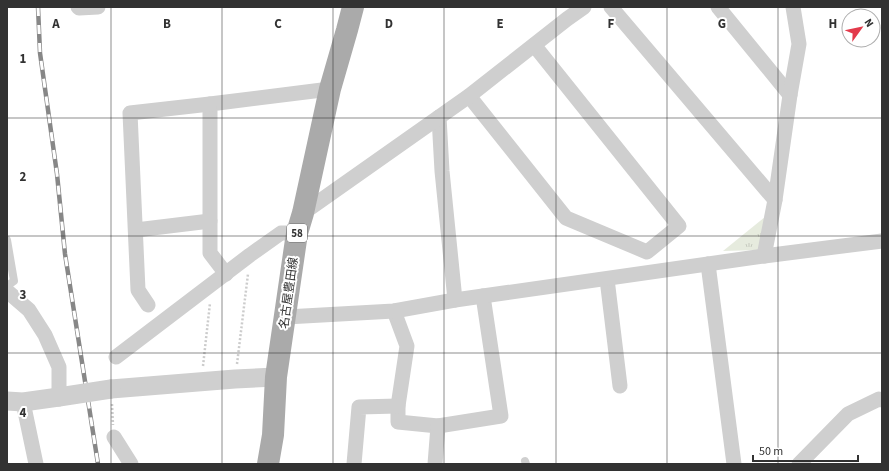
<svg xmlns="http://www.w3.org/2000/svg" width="889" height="471" font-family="'Source Sans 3','Noto Sans JP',sans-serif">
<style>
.park{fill:url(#park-tufts)}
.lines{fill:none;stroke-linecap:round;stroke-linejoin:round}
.path{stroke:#ccc;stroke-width:2.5;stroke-dasharray:2 2;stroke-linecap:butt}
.service{stroke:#cfcfcf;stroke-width:8}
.minor{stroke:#cfcfcf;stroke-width:15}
.tertiary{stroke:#cfcfcf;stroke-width:19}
.primary{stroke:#aaa;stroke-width:22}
.rail-casing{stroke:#878787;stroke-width:4.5}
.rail{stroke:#fff;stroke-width:3;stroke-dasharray:9;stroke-linecap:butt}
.tertiary-bridge{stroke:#cfcfcf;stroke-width:19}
.grid{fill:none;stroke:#323232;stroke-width:1;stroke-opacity:0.55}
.labels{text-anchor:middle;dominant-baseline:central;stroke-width:4;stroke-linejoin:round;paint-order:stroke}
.shield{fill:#fff;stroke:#707070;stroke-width:1}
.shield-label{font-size:11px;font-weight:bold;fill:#323232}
.street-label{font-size:12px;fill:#323232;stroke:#fff}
.grid-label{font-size:13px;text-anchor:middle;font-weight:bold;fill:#323232;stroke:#fff;stroke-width:4;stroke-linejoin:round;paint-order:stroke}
</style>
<defs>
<pattern id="park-tufts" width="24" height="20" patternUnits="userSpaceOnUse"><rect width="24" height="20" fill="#e6ebde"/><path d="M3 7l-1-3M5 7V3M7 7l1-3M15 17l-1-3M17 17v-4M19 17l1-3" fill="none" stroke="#c6cabf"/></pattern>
</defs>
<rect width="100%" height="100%" fill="#fff"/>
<!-- park -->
<polygon class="park" points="765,217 760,250 723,251"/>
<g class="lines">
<!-- path -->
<g class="path">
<polyline points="237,364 248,274"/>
<polyline points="203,366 210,303"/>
<polyline points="112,404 113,425"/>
</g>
<!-- service -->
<g class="service">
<polyline points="7,240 14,281 7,286"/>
<polyline points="525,461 526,464"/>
</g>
<!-- minor -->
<g class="minor">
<polyline points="78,7 79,8 98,7"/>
<polyline points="611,7 775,200"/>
<polyline points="718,7 790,95"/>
<polyline points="469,96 566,218 647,252 679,226 534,45"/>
<polyline points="439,117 442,171 455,300"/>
<polyline points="303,213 469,96 567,19 584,7"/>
<polyline points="136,230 210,221"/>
<polyline points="764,256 775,200 790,95 799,44 793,7"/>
<polyline points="708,264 734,464"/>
<polyline points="226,274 210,253 210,104 330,89"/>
<polyline points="607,279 620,386"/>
<polyline points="7,291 29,310 45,335 59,367 59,397"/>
<polyline points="148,305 138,290 130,113 210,104"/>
<polyline points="394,311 407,346 398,406 398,422 438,426 501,416 483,296"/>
<polyline points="286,317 394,311 455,300 764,256 882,241"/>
<polyline points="116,357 250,255 281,233 297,233"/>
<polyline points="23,402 36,464"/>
<polyline points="114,437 131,464"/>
<polyline points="354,464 359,407 398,406"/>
<polyline points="435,464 438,426"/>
<polyline points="799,464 848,414 879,399 882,400"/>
</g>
<!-- tertiary -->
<g class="tertiary">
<polyline points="111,389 235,379 276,377"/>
<polyline points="7,401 23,402 59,397"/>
</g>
<!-- primary -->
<polyline class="primary" points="268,464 273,435 276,377 297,233 303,213 330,89 347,30 353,7"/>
<!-- rail casing -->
<g class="rail-casing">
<polyline id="rail" points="38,7 40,53 57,174 65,254 98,464"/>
</g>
<!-- rail -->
<use href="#rail" class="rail"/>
<!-- tertiary-bridge -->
<polyline class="tertiary-bridge" points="59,397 111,389"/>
</g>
<!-- grid -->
<path class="grid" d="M111,7V464M222,7V464M333,7V464M444,7V464M556,7V464M667,7V464M778,7V464M7,118H882M7,236H882M7,353H882"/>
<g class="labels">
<!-- shield labels -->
<rect class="shield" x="287" y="224" width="20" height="18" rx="3"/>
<g class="shield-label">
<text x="297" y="233">58</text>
</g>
<!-- street labels -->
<g class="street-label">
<text transform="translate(289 293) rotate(-82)">名古屋豊田線</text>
</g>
</g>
<g class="grid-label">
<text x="56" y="28">A</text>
<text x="167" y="28">B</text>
<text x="278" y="28">C</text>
<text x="389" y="28">D</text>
<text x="500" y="28">E</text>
<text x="611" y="28">F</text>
<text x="722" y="28">G</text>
<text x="833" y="28">H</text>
<text x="23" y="63">1</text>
<text x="23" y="181">2</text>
<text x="23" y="299">3</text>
<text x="23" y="417">4</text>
</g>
<!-- border -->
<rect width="889" height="471" fill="none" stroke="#323232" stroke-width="16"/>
<!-- north arrow -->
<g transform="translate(861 28) rotate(57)"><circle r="19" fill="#ffffff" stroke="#adadad"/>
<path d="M0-3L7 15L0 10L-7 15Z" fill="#e33a4b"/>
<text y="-6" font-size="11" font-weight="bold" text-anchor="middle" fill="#323232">N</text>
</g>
<!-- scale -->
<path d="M753 455v6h105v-6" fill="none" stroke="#323232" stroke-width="2"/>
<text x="759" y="455" font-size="12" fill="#323232" stroke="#ffffff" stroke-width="3" paint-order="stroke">50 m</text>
</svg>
